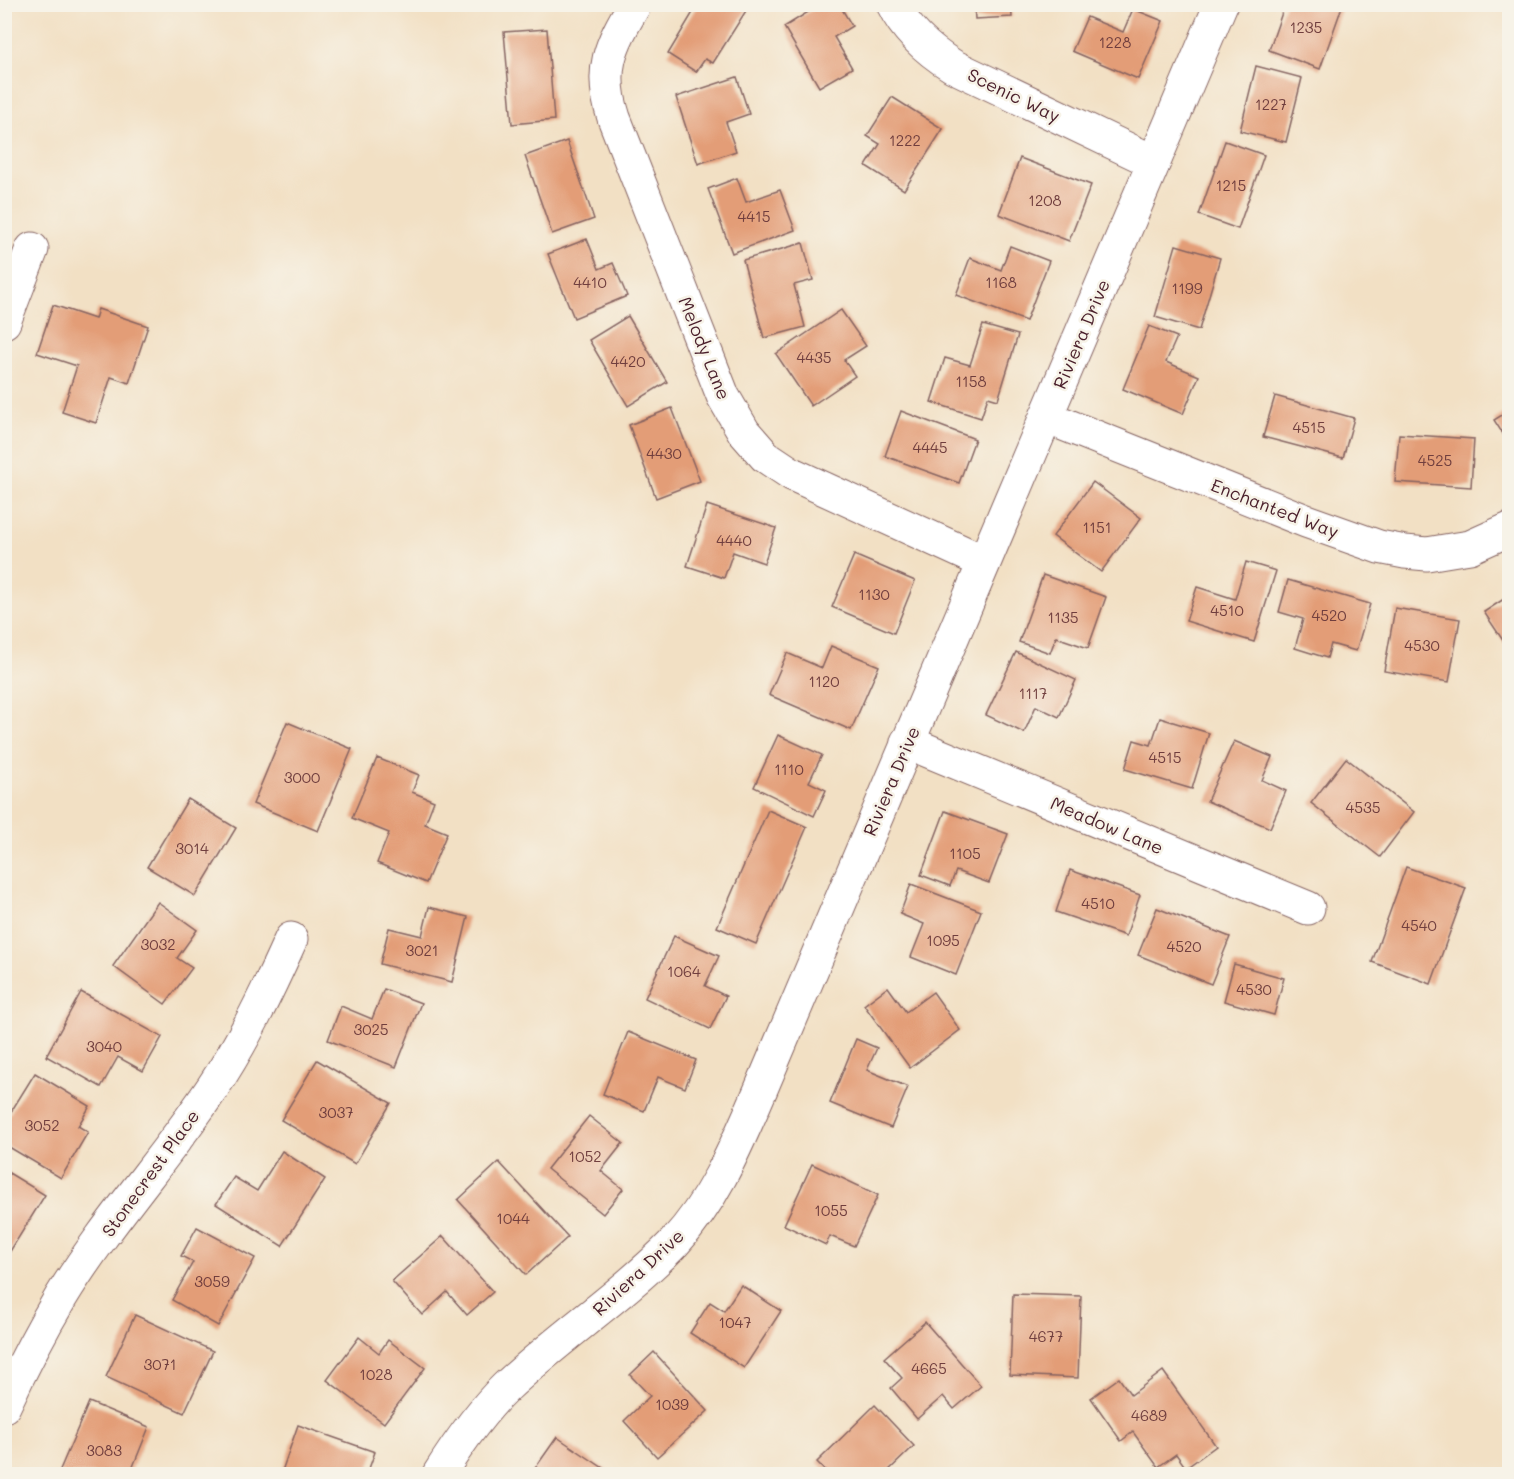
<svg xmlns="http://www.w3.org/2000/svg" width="1514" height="1479" font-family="Mali,sans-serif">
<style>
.building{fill:#e39d77}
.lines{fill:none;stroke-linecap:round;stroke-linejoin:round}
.minor-casing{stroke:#856361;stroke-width:35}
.minor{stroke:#fff;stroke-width:33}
.labels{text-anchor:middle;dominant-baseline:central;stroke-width:5;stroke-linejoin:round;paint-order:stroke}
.number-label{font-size:15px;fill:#703e3e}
.street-label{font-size:18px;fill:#4a1f2b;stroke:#f7f3e8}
</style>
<rect width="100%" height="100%" fill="#f7f3e8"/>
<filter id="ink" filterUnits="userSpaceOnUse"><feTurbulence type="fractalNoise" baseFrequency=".0167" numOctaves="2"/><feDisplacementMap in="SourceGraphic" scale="12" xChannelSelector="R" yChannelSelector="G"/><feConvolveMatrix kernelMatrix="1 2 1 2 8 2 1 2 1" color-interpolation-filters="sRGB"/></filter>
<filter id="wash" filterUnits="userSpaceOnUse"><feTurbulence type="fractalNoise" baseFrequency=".008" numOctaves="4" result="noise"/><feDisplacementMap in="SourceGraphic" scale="24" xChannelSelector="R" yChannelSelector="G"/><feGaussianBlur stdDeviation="1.35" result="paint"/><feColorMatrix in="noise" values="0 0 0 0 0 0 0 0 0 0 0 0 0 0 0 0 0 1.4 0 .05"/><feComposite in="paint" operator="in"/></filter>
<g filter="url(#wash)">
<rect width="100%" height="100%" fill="#f2e0c4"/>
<g id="blocks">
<!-- building -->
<g class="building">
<polygon points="698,4 748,4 749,6 713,63 705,59 696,72 668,54"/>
<polygon points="821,4 839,4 852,26 834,37 852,68 819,87 784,27"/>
<polygon points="974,4 1011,4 1012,17 975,19"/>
<polygon points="1285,4 1343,4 1320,69 1269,50"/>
<polygon points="1133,9 1163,21 1138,79 1072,51 1087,17 1123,32"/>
<polygon points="547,29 554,120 512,124 504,32"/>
<polygon points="1256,66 1302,78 1286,142 1240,131"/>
<polygon points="737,77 749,114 726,122 736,151 698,164 676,97"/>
<polygon points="892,97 943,129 904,190 866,166 880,144 867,136"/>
<polygon points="567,141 594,219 552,234 525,156"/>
<polygon points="1225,141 1264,155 1238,229 1199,215"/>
<polygon points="1020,158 1091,185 1069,241 999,214"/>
<polygon points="737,178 746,202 780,190 795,230 732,253 708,189"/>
<polygon points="587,239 599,269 613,263 627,296 574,318 548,254"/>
<polygon points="803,243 813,280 794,285 805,327 764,338 743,260"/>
<polygon points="1176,245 1220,258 1199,330 1155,317"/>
<polygon points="1010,246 1049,261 1026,321 956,295 970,258 1001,270"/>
<polygon points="53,305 95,319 98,309 148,326 129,383 111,377 96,423 62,412 77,366 37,353"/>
<polygon points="841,310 866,346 844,360 855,376 811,406 776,354"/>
<polygon points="628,316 667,382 628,406 589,340"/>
<polygon points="983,325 1018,335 998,400 988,397 981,418 931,402 945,358 970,365"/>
<polygon points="1149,326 1177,337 1166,362 1199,376 1183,414 1123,389"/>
<polygon points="1275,396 1354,418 1343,458 1263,437"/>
<polygon points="672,408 700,481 656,498 629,425"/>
<polygon points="1510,410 1510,445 1494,420"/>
<polygon points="901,411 975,439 959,483 885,456"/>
<polygon points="1399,434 1474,439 1471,487 1395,482"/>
<polygon points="1093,482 1141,518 1101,572 1053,536"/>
<polygon points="707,505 776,528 764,563 733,552 724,578 687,566"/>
<polygon points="854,555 915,581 894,633 832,607"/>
<polygon points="1246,562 1276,571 1254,642 1186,621 1197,587 1235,599"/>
<polygon points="1043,575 1106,597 1088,648 1056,637 1050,653 1019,642"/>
<polygon points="1288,580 1370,604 1356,651 1331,644 1327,658 1295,648 1303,619 1279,612"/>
<polygon points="1510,595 1510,651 1484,612"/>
<polygon points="1395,608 1460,619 1449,682 1384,671"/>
<polygon points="831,646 879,666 851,730 769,695 787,653 822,668"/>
<polygon points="1016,652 1076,680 1059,717 1036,706 1024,733 986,715"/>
<polygon points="1160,718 1209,733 1192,789 1125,769 1134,740 1151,745"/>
<polygon points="287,722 352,749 318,831 253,804"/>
<polygon points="778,735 822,755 809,782 826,790 814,816 754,787"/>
<polygon points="1234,741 1272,757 1262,780 1286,791 1270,828 1207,801"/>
<polygon points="377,758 419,775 412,792 434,801 425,824 447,833 426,883 377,863 389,833 352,818"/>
<polygon points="1346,758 1414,812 1380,857 1311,803"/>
<polygon points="188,799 236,828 195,896 147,867"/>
<polygon points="768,810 807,827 756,944 717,927"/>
<polygon points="945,811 1008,834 989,883 956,871 950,886 921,875"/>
<polygon points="1406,867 1466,888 1431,984 1372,962"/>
<polygon points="1070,870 1140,895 1126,936 1056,912"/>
<polygon points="911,884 981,911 956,975 911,957 924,924 900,914"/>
<polygon points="158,902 197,930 177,958 192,968 165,1004 113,966"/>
<polygon points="429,907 468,917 452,982 380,964 389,928 422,936"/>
<polygon points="1157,908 1230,937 1211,984 1138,955"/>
<polygon points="674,936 719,956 705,986 726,996 710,1029 645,998"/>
<polygon points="1234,964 1284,978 1274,1015 1224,1001"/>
<polygon points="888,987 906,1012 933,992 960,1030 910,1068 864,1005"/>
<polygon points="384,989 421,1003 396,1067 328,1040 341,1006 372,1019"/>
<polygon points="81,992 162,1037 143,1071 118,1057 101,1087 46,1056"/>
<polygon points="628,1032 696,1060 685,1088 658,1077 644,1111 603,1094"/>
<polygon points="856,1039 877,1048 867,1070 908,1087 891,1128 830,1103"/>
<polygon points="317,1060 391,1103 355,1164 281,1120"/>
<polygon points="35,1073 90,1106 78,1126 88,1132 61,1178 4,1144 4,1123"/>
<polygon points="589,1116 623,1143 601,1171 623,1189 603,1214 547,1169"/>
<polygon points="282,1151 325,1179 282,1246 216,1204 234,1177 257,1191"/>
<polygon points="499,1162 568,1237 526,1275 458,1200"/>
<polygon points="812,1164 878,1195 854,1246 830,1236 826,1245 784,1225"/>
<polygon points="4,1170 45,1195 9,1253 4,1250"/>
<polygon points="197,1227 255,1258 218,1326 172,1300 193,1262 181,1256"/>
<polygon points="443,1236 493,1292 467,1315 447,1292 422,1315 392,1281"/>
<polygon points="741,1285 781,1311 744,1368 690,1333 710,1302 724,1311"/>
<polygon points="1013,1294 1081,1296 1078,1378 1010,1375"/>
<polygon points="135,1315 213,1351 184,1413 106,1377"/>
<polygon points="925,1322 981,1386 954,1409 943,1396 917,1419 891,1388 902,1378 884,1358"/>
<polygon points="359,1337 379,1353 388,1340 425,1368 384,1423 327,1380"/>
<polygon points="654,1352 708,1411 657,1457 624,1421 650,1396 630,1375"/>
<polygon points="1163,1371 1216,1446 1186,1468 1176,1454 1158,1467 1133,1432 1121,1441 1091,1398 1119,1378 1131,1395"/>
<polygon points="89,1402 149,1427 130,1474 64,1474 59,1472"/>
<polygon points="875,1405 914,1446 885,1474 829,1474 817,1462"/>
<polygon points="298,1425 375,1452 367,1474 281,1474"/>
<polygon points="557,1437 612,1474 531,1474"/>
</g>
</g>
</g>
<g filter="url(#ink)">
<use href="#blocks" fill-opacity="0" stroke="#856361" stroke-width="1.5"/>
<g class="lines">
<!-- minor casing -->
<g class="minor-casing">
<g id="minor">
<path d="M635,4C610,46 598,70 614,118L723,396L744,432L765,456L792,474L984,562"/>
<path d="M893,4C906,31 929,51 953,66L1154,162"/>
<polyline points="4,322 32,249"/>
<polyline points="1046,417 1306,521 1379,547 1405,552 1427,554 1451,550 1470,547 1510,529"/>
<polyline points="907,742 1308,908"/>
<path d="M4,1406C21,1369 40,1332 61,1297C106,1223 165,1159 213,1087C244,1041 268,990 291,939"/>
<path d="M439,1474C458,1444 479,1413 505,1388C559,1337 622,1296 674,1243C715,1199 737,1144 761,1089L1221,4"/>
</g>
</g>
<!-- minor -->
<use href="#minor" class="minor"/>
</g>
</g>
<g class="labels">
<!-- number labels -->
<g class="number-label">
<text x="1306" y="27">1235</text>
<text x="1115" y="42">1228</text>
<text x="1271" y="104">1227</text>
<text x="905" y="140">1222</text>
<text x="1231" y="185">1215</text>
<text x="1045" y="200">1208</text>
<text x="754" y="216">4415</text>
<text x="590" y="282">4410</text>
<text x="1001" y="282">1168</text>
<text x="1187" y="288">1199</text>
<text x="814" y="357">4435</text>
<text x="628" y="361">4420</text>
<text x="971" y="381">1158</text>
<text x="1309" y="427">4515</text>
<text x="930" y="447">4445</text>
<text x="664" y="453">4430</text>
<text x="1435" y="460">4525</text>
<text x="1097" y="527">1151</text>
<text x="734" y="540">4440</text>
<text x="874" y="594">1130</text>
<text x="1227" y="610">4510</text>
<text x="1329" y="615">4520</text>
<text x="1063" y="617">1135</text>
<text x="1422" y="645">4530</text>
<text x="824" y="681">1120</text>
<text x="1033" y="693">1117</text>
<text x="1165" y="757">4515</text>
<text x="789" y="769">1110</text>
<text x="302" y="777">3000</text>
<text x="1363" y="807">4535</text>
<text x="192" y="848">3014</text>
<text x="965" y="853">1105</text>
<text x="1098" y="903">4510</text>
<text x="1419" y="925">4540</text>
<text x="943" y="940">1095</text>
<text x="158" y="944">3032</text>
<text x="1184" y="946">4520</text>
<text x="422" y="950">3021</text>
<text x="684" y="971">1064</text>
<text x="1254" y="989">4530</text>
<text x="371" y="1029">3025</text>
<text x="104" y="1046">3040</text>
<text x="336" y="1112">3037</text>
<text x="42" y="1125">3052</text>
<text x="585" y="1156">1052</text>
<text x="831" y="1210">1055</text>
<text x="513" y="1218">1044</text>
<text x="212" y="1281">3059</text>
<text x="735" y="1322">1047</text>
<text x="1046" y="1336">4677</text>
<text x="160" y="1364">3071</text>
<text x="929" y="1368">4665</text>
<text x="376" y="1374">1028</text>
<text x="672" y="1404">1039</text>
<text x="1149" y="1415">4689</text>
<text x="104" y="1450">3083</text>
</g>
<!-- street labels -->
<g class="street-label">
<text transform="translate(1014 95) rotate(26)">Scenic Way</text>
<text transform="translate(1081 334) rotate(-67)">Riviera Drive</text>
<text transform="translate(705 348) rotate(68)">Melody Lane</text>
<text transform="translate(1275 508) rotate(21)">Enchanted Way</text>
<text transform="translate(891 781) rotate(-67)">Riviera Drive</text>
<text transform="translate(1107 825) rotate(23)">Meadow Lane</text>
<text transform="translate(150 1173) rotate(-54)">Stonecrest Place</text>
<text transform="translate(638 1272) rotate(-43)">Riviera Drive</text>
</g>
</g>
<!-- margin -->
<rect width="1514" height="1479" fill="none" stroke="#f7f3e8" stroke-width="24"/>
</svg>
